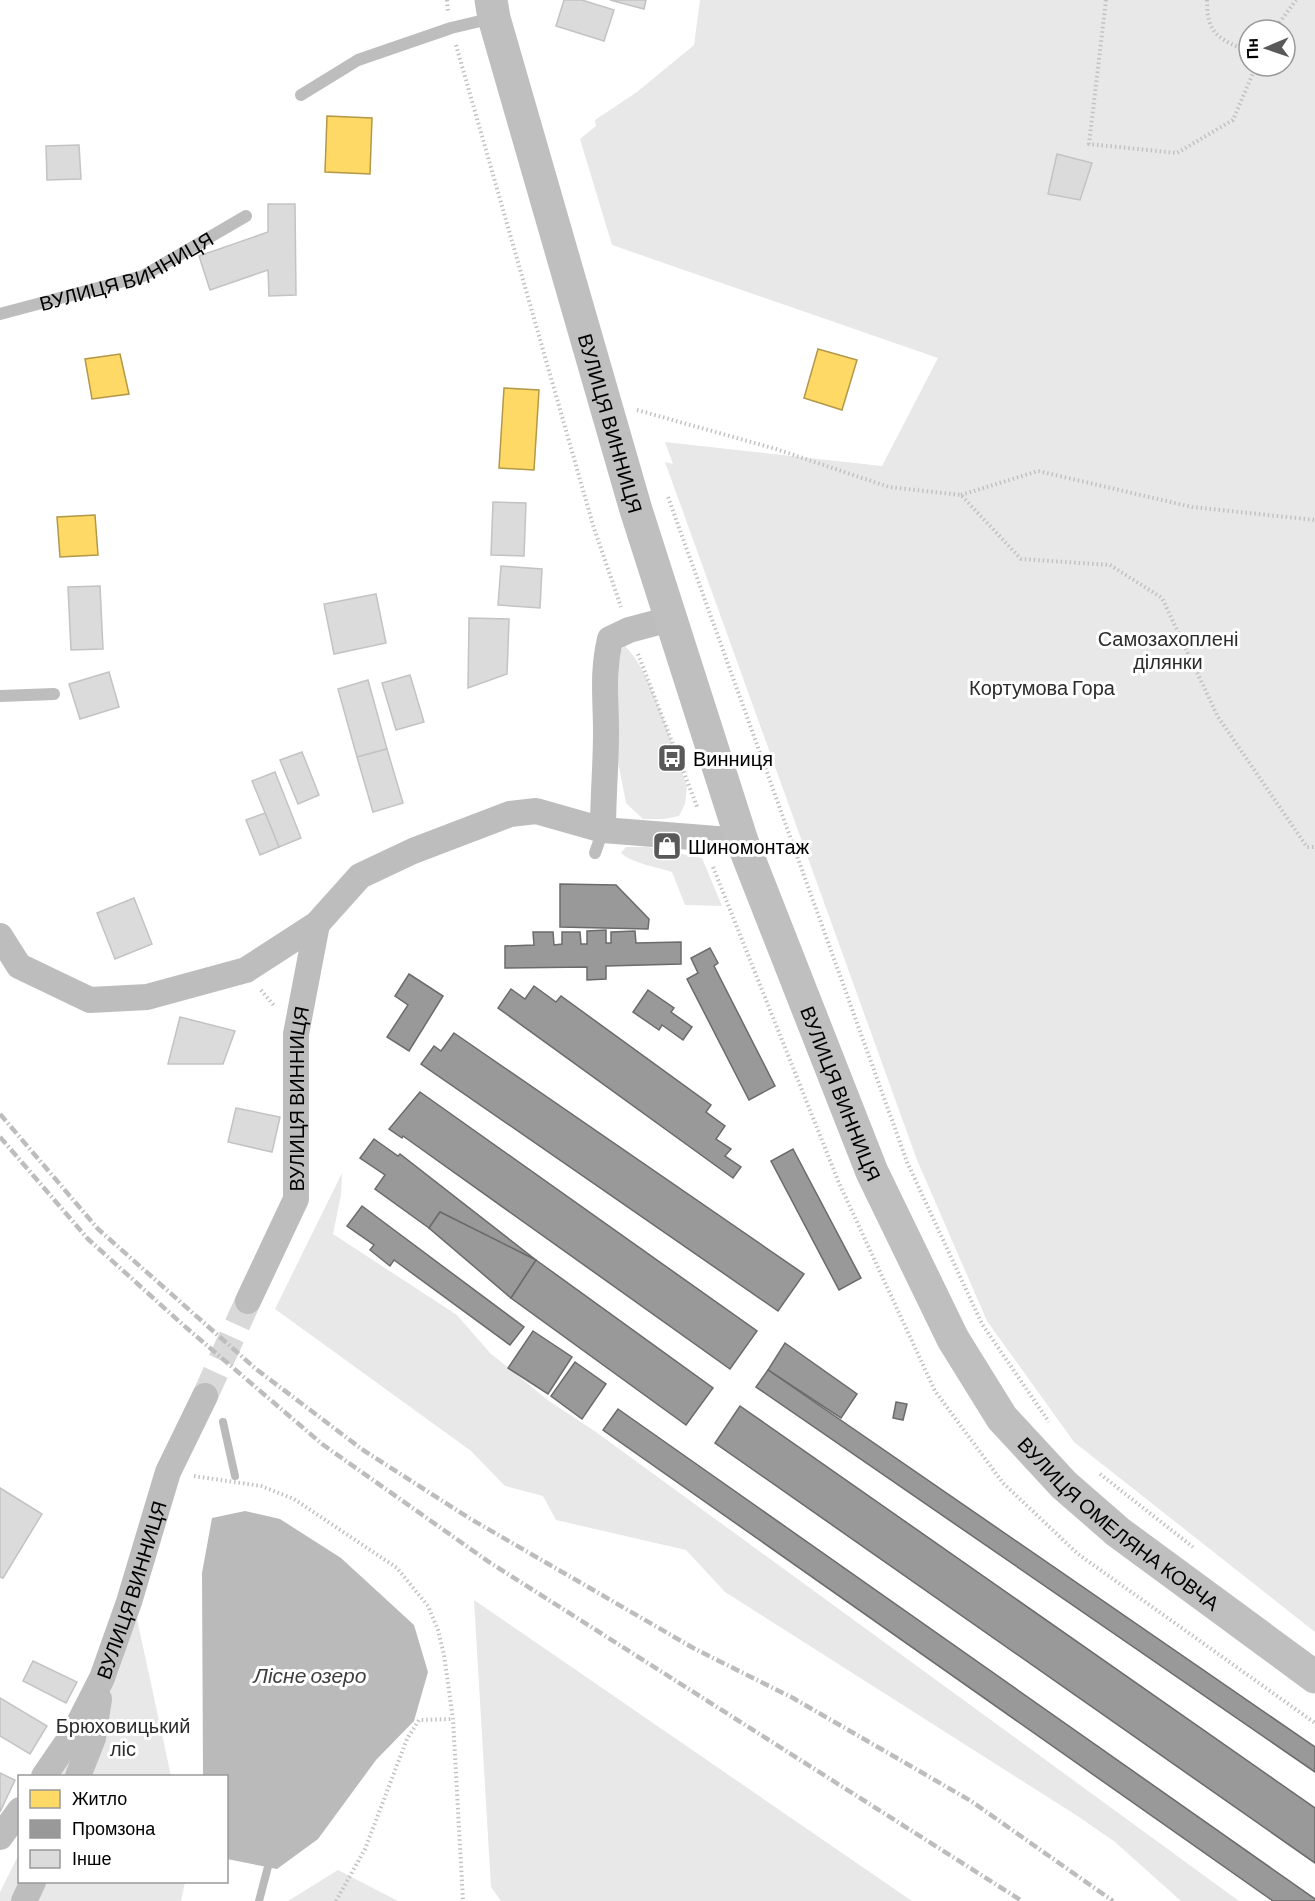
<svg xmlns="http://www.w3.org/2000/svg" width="1315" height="1901" font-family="Barlow,sans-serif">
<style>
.green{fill:#e8e8e8;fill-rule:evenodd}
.water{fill:#bababa}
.homes{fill:#ffd966;stroke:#b29847;stroke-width:1.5}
.industry{fill:#999;stroke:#6b6b6b;stroke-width:1.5}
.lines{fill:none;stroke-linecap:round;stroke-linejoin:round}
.stream{stroke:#bababa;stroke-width:8}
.building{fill:#dbdbdb;stroke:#c3c3c3;stroke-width:1.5}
.street-tunnel{stroke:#d9d9d9;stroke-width:26;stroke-dasharray:26 13;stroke-linecap:butt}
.path{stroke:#c2c2c2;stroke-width:4;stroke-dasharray:1.5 3;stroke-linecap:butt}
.lane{stroke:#bdbdbd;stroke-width:12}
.street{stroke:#bdbdbd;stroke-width:26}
.secondary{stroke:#bfbfbf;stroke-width:33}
.rail{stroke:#bdbdbd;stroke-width:4.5;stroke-dasharray:9 3 1.5 3;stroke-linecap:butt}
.labels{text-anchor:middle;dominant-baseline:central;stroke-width:6;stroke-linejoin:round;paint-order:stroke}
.street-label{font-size:20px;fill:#000;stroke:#fff}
.park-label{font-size:20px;fill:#2c2c2c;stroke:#fff}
.poi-label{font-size:20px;fill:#000;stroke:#fff;text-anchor:start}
.water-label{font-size:21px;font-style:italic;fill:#3d3d3d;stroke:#fff}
</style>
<rect width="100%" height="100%" fill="#fff"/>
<!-- green -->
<g class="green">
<path d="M700,0H1315V1632L1074,1442L987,1321L917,1160L665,462L673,464L665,442L882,466L938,358L612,245L580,139L596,126L595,120L637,92L694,45ZM1249,30H1285V66H1249Z"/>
<path d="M625,646C652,672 673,749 687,786L685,804L679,816L664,819H643L626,803L614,741L613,657Z"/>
<path d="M626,847H648L702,858L722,906L685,905L672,872C657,867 631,863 621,853Z"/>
<polygon points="342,1173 341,1195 333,1234 457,1315 490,1353 549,1401 596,1432 1239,1901 1181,1901 1115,1842 1079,1817 725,1592 686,1550 556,1520 543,1496 505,1486 471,1451 275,1309"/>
<polygon points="474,1600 912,1901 501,1901 491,1887"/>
<polygon points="137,1619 171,1776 58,1776"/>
<polygon points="19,1854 20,1882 185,1882 181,1901 0,1901 0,1892"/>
<polygon points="338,1870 398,1901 288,1901"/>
</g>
<!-- water -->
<polygon class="water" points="245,1511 280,1519 341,1558 414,1625 428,1672 414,1721 376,1760 318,1839 277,1869 227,1859 226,1776 203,1776 202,1573 212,1518"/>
<!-- homes -->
<g class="homes">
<polygon points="327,116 372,118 370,174 325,172"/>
<polygon points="818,349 857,360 842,410 804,398"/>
<polygon points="120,354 129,394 92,399 85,359"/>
<polygon points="504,388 539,390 534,470 499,468"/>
<polygon points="95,515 98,555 60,557 57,517"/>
</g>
<!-- industry -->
<g class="industry">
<polygon points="560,884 616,885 649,919 648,929 560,927"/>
<polygon points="606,930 606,943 611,943 611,932 635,931 636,943 681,942 681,964 606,966 606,979 587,980 587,967 505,968 505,946 534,945 533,932 553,932 554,945 562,944 562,932 580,932 581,944 587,944 587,931"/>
<polygon points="710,948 718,963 714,966 775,1086 749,1100 687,979 698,973 691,958"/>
<polygon points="409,974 443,996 409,1051 387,1037 408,1005 395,996"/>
<polygon points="534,986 556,1002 561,996 711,1105 706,1112 725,1126 716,1139 731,1149 725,1156 741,1167 733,1178 498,1008 511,989 525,999"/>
<polygon points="648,990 674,1008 671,1012 692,1027 683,1040 662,1025 659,1030 633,1012"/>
<polygon points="454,1033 804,1274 778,1311 421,1064 434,1046 441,1051"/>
<polygon points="420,1092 757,1331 730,1369 403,1136 402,1138 389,1129"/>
<polygon points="374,1139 398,1156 400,1154 536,1260 440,1212 429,1228 375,1189 385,1175 360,1158"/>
<polygon points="793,1149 861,1278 839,1290 771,1161"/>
<polygon points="362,1206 524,1327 510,1345 394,1260 390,1266 370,1250 374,1245 347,1226"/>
<polygon points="440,1212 536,1260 511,1298 429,1228"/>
<polygon points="536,1260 713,1388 686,1425 511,1298"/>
<polygon points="533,1331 572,1357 548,1394 508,1368"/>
<polygon points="785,1343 857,1394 841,1418 768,1370"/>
<polygon points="575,1362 606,1384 582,1419 551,1396"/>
<polygon points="768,1370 1315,1747 1315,1772 756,1387"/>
<polygon points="896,1402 907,1404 903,1420 893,1418"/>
<polygon points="740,1406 1315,1808 1315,1863 715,1443"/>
<polygon points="618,1409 1315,1899 1315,1901 1273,1901 603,1430"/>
</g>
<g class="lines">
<!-- stream -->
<g class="stream">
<polyline points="223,1422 235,1476"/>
<polyline points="259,1901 270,1859"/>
</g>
</g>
<!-- building -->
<g class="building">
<polygon points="564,0 582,0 614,10 604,41 556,26"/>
<polygon points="610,0 646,0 644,9"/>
<polygon points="79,145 81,179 47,180 46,146"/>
<polygon points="1057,154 1092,163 1080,200 1048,194"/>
<polygon points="268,204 295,204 296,295 269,296 268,270 210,290 199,256 268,232"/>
<polygon points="493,502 526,503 524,556 491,555"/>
<polygon points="501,566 542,569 540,608 498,605"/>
<polygon points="100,586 103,649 71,650 68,587"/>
<polygon points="376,594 386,643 334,654 324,604"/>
<polygon points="469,618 509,619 507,674 468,688"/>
<polygon points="109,672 119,707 80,719 69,684"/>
<polygon points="410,675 424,722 396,730 382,683"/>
<polygon points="368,680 387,749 357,757 338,689"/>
<polygon points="387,749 403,803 373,812 357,757"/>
<polygon points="302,752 319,795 298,804 280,760"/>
<polygon points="275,772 301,838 279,847 252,781"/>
<polygon points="265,813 279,847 260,855 246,820"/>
<polygon points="134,898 152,944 115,959 97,913"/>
<polygon points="180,1017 235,1031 223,1064 168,1064"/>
<polygon points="236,1108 280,1117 272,1152 228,1142"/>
<polygon points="0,1488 42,1514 3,1578 0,1577"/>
<polygon points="33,1661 77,1682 66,1703 23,1681"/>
<polygon points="0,1698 47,1726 30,1754 0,1736"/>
<polygon points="0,1773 15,1780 0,1812"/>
</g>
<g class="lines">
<!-- street-tunnel -->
<polyline class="street-tunnel" points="205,1396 248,1301"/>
<!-- path -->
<g class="path">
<polyline points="447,0 448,11"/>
<polyline points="1106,0 1089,144 1177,153 1233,120 1256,66"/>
<path d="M1207,0C1207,36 1219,38 1249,52"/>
<polyline points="1274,30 1296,0"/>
<polyline points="456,45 593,525 621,607"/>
<polyline points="637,410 776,449 889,487 961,495 1021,559 1110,565 1162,598 1218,717 1307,847 1315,847"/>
<polyline points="961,495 1038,471 1192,507 1315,520"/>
<polyline points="668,497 907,1162 982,1324 1049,1422"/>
<polyline points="638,654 698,809"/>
<polyline points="713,867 839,1183 935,1391 1003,1483 1078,1554 1315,1723"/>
<polyline points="261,990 275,1007"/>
<polyline points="1100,1474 1193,1547"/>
<polyline points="194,1476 261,1486 294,1499 397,1568 428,1606 438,1630 444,1655 453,1719 463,1901"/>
<polyline points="336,1901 365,1849 407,1739 419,1720 453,1719"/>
</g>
<!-- lane -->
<g class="lane">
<polyline points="301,95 358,60 451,28 493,18"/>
<path id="s1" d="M0,314L143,276L246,216"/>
<polyline points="0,696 54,694"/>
<polyline points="595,853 603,830"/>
</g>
<!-- street -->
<g class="street">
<path d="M603,830C603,797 606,765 606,732C606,698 602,674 610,639L629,630L670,619"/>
<polyline points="0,936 19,966 90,1000 147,997 246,970 317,924 360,876 413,851 510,814 536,811 603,830 742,841"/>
<path id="s2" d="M248,1301L296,1199V1034L317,924"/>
<path id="s3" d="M44,1776L75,1731L102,1678L129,1602L168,1472L205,1396"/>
<polyline points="78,1776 93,1738 99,1699"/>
<polyline points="0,1837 20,1810"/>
<polyline points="24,1901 33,1882"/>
</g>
<!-- secondary -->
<path class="secondary" id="s4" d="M491,0L494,18L636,510L742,841L872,1172L953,1339L1002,1418L1064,1485L1118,1532L1315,1677"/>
<!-- rail -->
<g class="rail">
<polyline points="0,1114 98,1229 256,1369 363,1450 469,1518 695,1649 793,1698 971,1801 1113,1901"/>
<polyline points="0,1137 88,1239 182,1324 322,1444 489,1562 1022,1901"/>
</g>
</g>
<!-- icons -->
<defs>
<g id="bus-square" transform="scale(1.5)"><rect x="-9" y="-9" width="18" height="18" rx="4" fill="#595959" stroke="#fff"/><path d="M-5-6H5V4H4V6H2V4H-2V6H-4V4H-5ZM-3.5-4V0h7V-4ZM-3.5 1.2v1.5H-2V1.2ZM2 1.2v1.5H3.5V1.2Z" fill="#fff"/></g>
<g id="shop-square" transform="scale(1.5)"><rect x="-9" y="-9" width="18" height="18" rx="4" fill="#595959" stroke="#fff"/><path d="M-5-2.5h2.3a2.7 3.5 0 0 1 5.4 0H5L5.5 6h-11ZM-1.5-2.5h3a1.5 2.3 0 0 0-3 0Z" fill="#fff"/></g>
</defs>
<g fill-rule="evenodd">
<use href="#bus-square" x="672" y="758"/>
<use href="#shop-square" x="667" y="846"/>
</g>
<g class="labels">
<!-- street labels -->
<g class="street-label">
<text stroke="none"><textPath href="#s1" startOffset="134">ВУЛИЦЯ ВИННИЦЯ</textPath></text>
<text stroke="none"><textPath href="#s4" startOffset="440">ВУЛИЦЯ ВИННИЦЯ</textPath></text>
<text stroke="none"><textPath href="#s4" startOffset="1149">ВУЛИЦЯ ВИННИЦЯ</textPath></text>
<text stroke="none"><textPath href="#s2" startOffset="213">ВУЛИЦЯ ВИННИЦЯ</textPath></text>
<text stroke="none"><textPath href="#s4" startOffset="1670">ВУЛИЦЯ ОМЕЛЯНА КОВЧА</textPath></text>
<text stroke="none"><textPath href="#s3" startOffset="207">ВУЛИЦЯ ВИННИЦЯ</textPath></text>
</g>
<!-- park labels -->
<g class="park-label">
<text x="1168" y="638">Самозахоплені<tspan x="1168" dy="23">ділянки</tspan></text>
<text x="1042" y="687">Кортумова Гора</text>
<text x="123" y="1725">Брюховицький<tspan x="123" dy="23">ліс</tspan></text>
</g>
<!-- poi labels -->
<g class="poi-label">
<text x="693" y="758">Винниця</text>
<text x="688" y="846">Шиномонтаж</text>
</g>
<!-- water labels -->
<g class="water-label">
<text x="310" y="1674">Лісне озеро</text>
</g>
</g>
<!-- legend -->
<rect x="18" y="1775" width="210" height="108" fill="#ffffff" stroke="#999999" stroke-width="1.5"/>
<rect x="30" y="1790" width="30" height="18" fill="#ffd966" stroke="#999999" stroke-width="1.5"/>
<text x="72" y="1805" font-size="18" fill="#000000">Житло</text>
<rect x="30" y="1820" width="30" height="18" fill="#999999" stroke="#999999" stroke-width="1.5"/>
<text x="72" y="1835" font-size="18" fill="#000000">Промзона</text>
<rect x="30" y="1850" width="30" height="18" fill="#dbdbdb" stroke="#999999" stroke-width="1.5"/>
<text x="72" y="1865" font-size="18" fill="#000000">Інше</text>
<!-- north arrow -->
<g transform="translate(1267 48) rotate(268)"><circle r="28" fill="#ffffff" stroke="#999999" stroke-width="1.5"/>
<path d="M0-4.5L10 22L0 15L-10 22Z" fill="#595959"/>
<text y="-9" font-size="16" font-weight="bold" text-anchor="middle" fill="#000000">Пн</text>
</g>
</svg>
